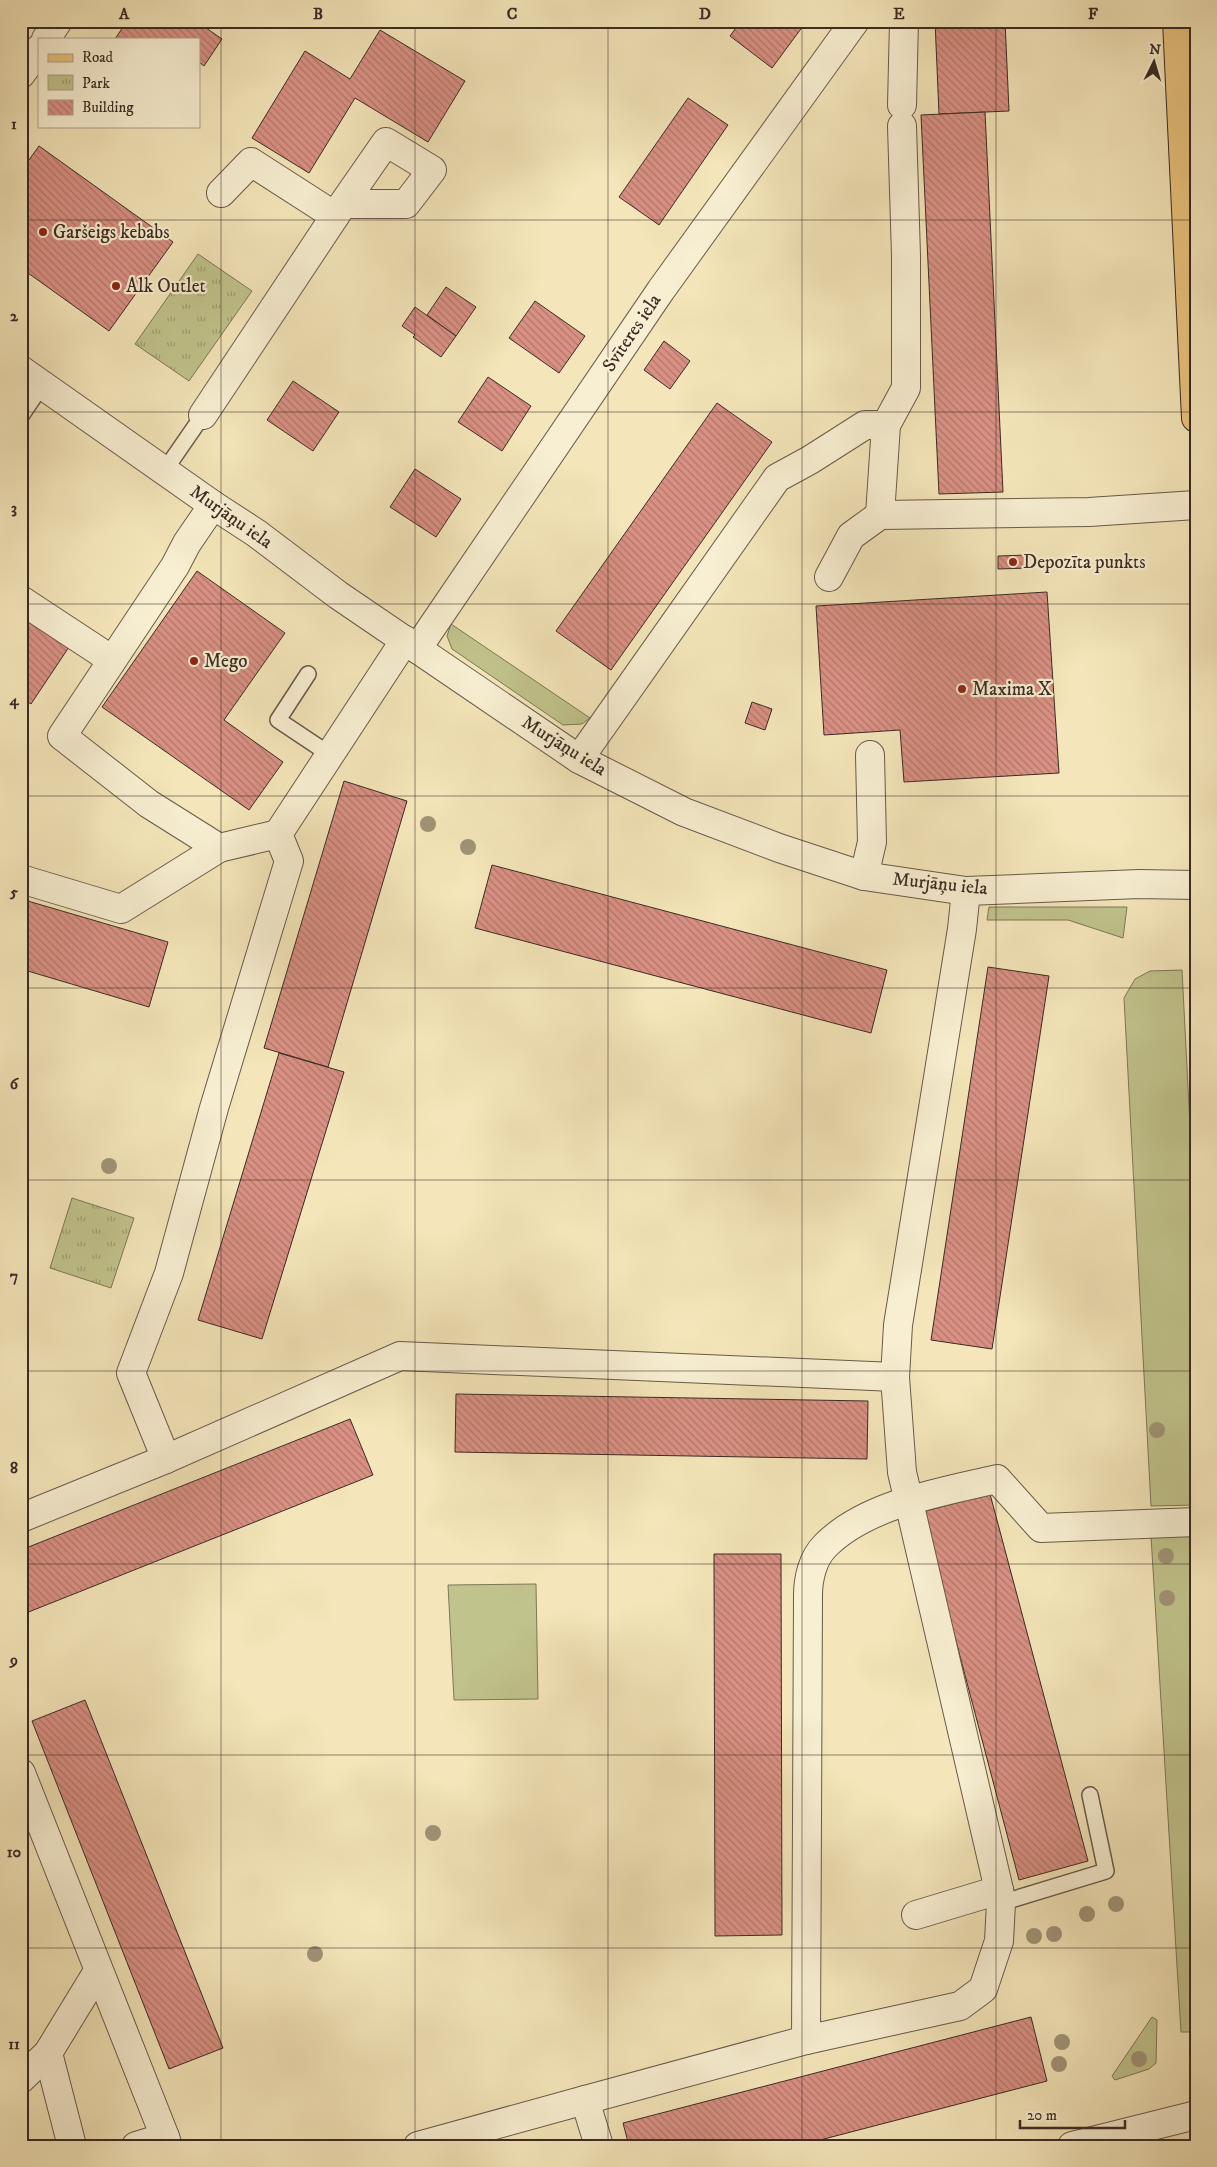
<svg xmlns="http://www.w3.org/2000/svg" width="1217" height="2167" font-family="'IM FELL DW Pica',serif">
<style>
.grass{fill:#c1c38c;stroke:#7e7758}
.park{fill:url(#park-tufts);stroke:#7e7758}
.building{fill:url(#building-back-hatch);stroke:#3b2b24}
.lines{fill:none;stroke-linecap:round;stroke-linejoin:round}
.service-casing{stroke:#695a4a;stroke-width:18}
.minor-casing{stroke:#695a4a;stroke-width:30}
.tertiary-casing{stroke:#695a4a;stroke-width:30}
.primary-casing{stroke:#3b2b24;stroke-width:30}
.service{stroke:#f8efd2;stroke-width:15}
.minor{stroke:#f8efd2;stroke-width:28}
.tertiary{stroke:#f8efd2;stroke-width:28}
.primary{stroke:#eac37d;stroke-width:28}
.tree{fill:#a09476}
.grid{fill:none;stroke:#3b2b24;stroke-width:1;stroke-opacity:0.55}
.poi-dot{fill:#8f2418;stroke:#f8efd2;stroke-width:2}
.labels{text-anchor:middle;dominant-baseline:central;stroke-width:4.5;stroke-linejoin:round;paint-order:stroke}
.poi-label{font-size:19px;fill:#3b2b24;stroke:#f8efd2;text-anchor:start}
.street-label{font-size:19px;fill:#3b2b24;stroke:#f8efd2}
.neatline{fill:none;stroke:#3b2b24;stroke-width:2}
.grid-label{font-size:16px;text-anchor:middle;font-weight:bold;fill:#3b2b24}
</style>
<defs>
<pattern id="park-tufts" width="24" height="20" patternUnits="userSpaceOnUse" patternTransform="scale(1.25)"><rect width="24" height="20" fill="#c1c38c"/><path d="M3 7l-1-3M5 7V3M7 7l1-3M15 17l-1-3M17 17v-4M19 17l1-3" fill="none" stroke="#9e9f72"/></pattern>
<pattern id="building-back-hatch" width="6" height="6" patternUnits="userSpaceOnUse" patternTransform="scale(1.25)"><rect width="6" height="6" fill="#da9184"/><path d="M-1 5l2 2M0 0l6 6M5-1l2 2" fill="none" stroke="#b2776c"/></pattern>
</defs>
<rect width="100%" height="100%" fill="#f4e6ba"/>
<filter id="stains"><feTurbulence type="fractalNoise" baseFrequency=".004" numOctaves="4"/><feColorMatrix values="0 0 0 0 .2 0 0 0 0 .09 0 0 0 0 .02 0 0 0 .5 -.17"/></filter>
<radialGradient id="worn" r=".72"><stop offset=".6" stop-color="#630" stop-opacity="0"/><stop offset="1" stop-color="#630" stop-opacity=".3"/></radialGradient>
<!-- grass -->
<g class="grass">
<polygon points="451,624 590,718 582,724 563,725 452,649 447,636"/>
<polygon points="989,907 1127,907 1123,938 1068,920 987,920"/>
<polygon points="1182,970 1196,1243 1196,1505 1151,1506 1124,998 1135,979 1150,971"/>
<polygon points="1196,1531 1196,2032 1181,2032 1151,1536"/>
<polygon points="536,1584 538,1699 454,1700 448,1585"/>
<polygon points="1152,2017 1157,2020 1156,2063 1149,2069 1115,2080 1112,2076"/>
</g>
<!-- park -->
<g class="park">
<polygon points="198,254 252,291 189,381 135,344"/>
<polygon points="72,1198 134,1218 111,1288 50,1268"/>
</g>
<!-- building -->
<g class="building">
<polygon points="127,21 160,21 166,26 169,21 196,21 222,39 204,66 199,62 199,39 115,39"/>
<polygon points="741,21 796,21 803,26 772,68 730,36"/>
<polygon points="935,21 1005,21 1009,111 939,114"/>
<polygon points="380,30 465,81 428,142 355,98 309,173 252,138 305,51 350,79"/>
<polygon points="688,98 728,125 659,225 619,197"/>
<polygon points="985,112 1003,492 939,494 921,115"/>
<polygon points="39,146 173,242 109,331 21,268 21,171"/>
<polygon points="446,287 476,307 456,336 427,315"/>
<polygon points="535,301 585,336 559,373 509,338"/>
<polygon points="415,307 456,336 441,357 413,337 415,335 402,326"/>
<polygon points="664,341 690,361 670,389 644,370"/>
<polygon points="488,377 531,406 502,451 458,422"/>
<polygon points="293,381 339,412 313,451 267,420"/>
<polygon points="717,403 772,442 611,670 556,631"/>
<polygon points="415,469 461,499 436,537 390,507"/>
<polygon points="1028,555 1029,568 998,569 998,556"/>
<polygon points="197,571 285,633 224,720 283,762 249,810 102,707"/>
<polygon points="1047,592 1059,773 904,782 900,730 824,735 816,606"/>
<polygon points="21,614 69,647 31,704 21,697"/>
<polygon points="752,702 772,709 765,730 745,723"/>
<polygon points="344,781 407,801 328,1067 264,1048"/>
<polygon points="492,865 887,970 871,1033 475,928"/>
<polygon points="21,899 168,942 149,1007 21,969"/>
<polygon points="988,967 1049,976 992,1349 931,1340"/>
<polygon points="279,1053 344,1072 262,1339 198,1320"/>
<polygon points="456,1394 868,1401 867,1459 455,1452"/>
<polygon points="350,1419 373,1475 21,1615 21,1550"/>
<polygon points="990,1494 1088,1861 1019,1880 922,1512"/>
<polygon points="714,1554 781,1554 782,1935 715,1936"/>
<polygon points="85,1700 223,2048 169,2069 32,1721"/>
<polygon points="1031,2017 1047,2081 797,2146 629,2146 623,2123"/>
</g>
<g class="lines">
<!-- service casing -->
<g class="service-casing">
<g id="service">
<polyline points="21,416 42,385"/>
<polyline points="165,470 203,415"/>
<polyline points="308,674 278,720 329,754"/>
<polyline points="1001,1903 1106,1871 1090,1795"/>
</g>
</g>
<!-- minor casing -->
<g class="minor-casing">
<g id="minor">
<polyline points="46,39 58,21"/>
<polyline points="21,74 39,49"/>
<polyline points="902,105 904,21"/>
<polyline points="902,126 906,256 906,388 886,425 880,515 1089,512 1196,505"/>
<polyline points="221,193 251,162 335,216"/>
<polyline points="203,415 343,204 406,204 432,170 386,142 343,204"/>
<polyline points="213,505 187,543 175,566 62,736 149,804 219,848"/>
<polyline points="829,577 851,536 880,515"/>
<polyline points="21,600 100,652 111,662"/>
<polyline points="417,649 661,290 855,21"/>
<polyline points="579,759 777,478 810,460 865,425 886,425"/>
<polyline points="864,876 872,842 870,755"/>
<polyline points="21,879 121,909 219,848 278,834"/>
<polyline points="166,1459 131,1373 169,1273 214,1108 289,861 278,834 405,640"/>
<polyline points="21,1518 166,1459 400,1356 895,1377"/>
<polyline points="21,1773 165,2137"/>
<polyline points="916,1915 999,1890"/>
<path d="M806,2040L808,1595C808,1578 813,1558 825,1546C866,1504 942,1492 997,1479L1041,1528L1196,1522"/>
<polyline points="21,2079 48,2053"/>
<polyline points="585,2100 806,2040 960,2006 983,1989 999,1941 1001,1903 999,1890 902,1472 895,1377 898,1325 962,929 966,891"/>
<polyline points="72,2146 48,2053 98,1971"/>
<polyline points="136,2146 165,2137 168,2146"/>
<polyline points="418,2146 585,2100 599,2146"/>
</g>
</g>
<!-- tertiary casing -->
<g class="tertiary-casing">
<g id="tertiary">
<polyline points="21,370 213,505 256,533 338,595 579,759 684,812 779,848 864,876 966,891 1139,884 1196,885"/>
<polyline points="1072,2146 1196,2115"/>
</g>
</g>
<!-- primary casing -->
<g class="primary-casing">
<polyline id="primary" points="1177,21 1196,418"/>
</g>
<!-- service -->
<use href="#service" class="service"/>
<!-- minor -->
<use href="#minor" class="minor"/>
<!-- tertiary -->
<use href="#tertiary" class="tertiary"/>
<!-- primary -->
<use href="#primary" class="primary"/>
</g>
<!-- trees -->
<g class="tree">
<circle cx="428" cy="824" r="8"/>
<circle cx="468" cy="847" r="8"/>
<circle cx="109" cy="1166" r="8"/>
<circle cx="1157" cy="1430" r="8"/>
<circle cx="1166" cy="1556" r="8"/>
<circle cx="1167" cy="1598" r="8"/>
<circle cx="433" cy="1833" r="8"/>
<circle cx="1116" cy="1904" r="8"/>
<circle cx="1087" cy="1914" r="8"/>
<circle cx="1054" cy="1934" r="8"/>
<circle cx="1034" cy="1936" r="8"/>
<circle cx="315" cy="1954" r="8"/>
<circle cx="1062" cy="2042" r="8"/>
<circle cx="1139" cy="2059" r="8"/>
<circle cx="1059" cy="2064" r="8"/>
</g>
<!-- grid -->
<path class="grid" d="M221,21V2146M415,21V2146M608,21V2146M802,21V2146M996,21V2146M21,220H1196M21,412H1196M21,604H1196M21,796H1196M21,988H1196M21,1180H1196M21,1371H1196M21,1564H1196M21,1755H1196M21,1948H1196"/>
<!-- markers -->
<g class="poi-dot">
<circle cx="43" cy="232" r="5"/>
<circle cx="116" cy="286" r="5"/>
<circle cx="1013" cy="562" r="5"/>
<circle cx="194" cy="661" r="5"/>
<circle cx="962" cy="689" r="5"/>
</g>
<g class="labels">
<!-- poi labels -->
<g class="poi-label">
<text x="53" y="232">Garšeigs kebabs</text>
<text x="126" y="286">Alk Outlet</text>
<text x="1023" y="562">Depozīta punkts</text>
<text x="204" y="661">Mego</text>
<text x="972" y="689">Maxima X</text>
</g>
<!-- street labels -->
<g class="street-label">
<text transform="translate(632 333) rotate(-56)">Svīteres iela</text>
<text transform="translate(231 517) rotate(35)">Murjāņu iela</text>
<text transform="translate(564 746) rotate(32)">Murjāņu iela</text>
<text transform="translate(940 884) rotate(6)">Murjāņu iela</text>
</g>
</g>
<!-- margin -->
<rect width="1217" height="2167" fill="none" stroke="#f4e6ba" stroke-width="55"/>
<!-- legend -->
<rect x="38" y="38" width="162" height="90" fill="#f8efd2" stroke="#aca18c"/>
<rect x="48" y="54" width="25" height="8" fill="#eac37d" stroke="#aca18c"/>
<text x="82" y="62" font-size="15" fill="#3b2b24">Road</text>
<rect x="48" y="75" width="25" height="15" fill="url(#park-tufts)" stroke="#aca18c"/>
<text x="82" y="88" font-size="15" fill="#3b2b24">Park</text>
<rect x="48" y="100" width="25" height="15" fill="url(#building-back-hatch)" stroke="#aca18c"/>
<text x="82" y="112" font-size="15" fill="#3b2b24">Building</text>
<!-- north arrow -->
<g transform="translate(1154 62) rotate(5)" stroke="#f8efd2" stroke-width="4" paint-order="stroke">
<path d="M0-4L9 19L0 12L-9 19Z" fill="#3b2b24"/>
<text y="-8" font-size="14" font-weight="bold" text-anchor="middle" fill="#3b2b24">N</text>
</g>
<!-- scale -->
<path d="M1020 2120v8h105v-8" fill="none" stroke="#3b2b24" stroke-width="2.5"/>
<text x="1027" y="2120" font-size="15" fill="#3b2b24" stroke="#f8efd2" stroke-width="4" paint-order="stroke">20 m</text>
<rect x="28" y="28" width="1162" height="2112" class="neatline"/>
<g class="grid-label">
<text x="124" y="19">A</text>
<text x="318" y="19">B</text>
<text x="512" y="19">C</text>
<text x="705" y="19">D</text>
<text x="899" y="19">E</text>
<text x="1093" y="19">F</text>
<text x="14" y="129">1</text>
<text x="14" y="321">2</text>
<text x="14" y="513">3</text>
<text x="14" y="705">4</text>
<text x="14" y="897">5</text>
<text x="14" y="1089">6</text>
<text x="14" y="1281">7</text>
<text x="14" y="1473">8</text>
<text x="14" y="1665">9</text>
<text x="14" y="1857">10</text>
<text x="14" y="2049">11</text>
</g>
<rect width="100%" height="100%" filter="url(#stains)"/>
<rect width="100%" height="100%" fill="url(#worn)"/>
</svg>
